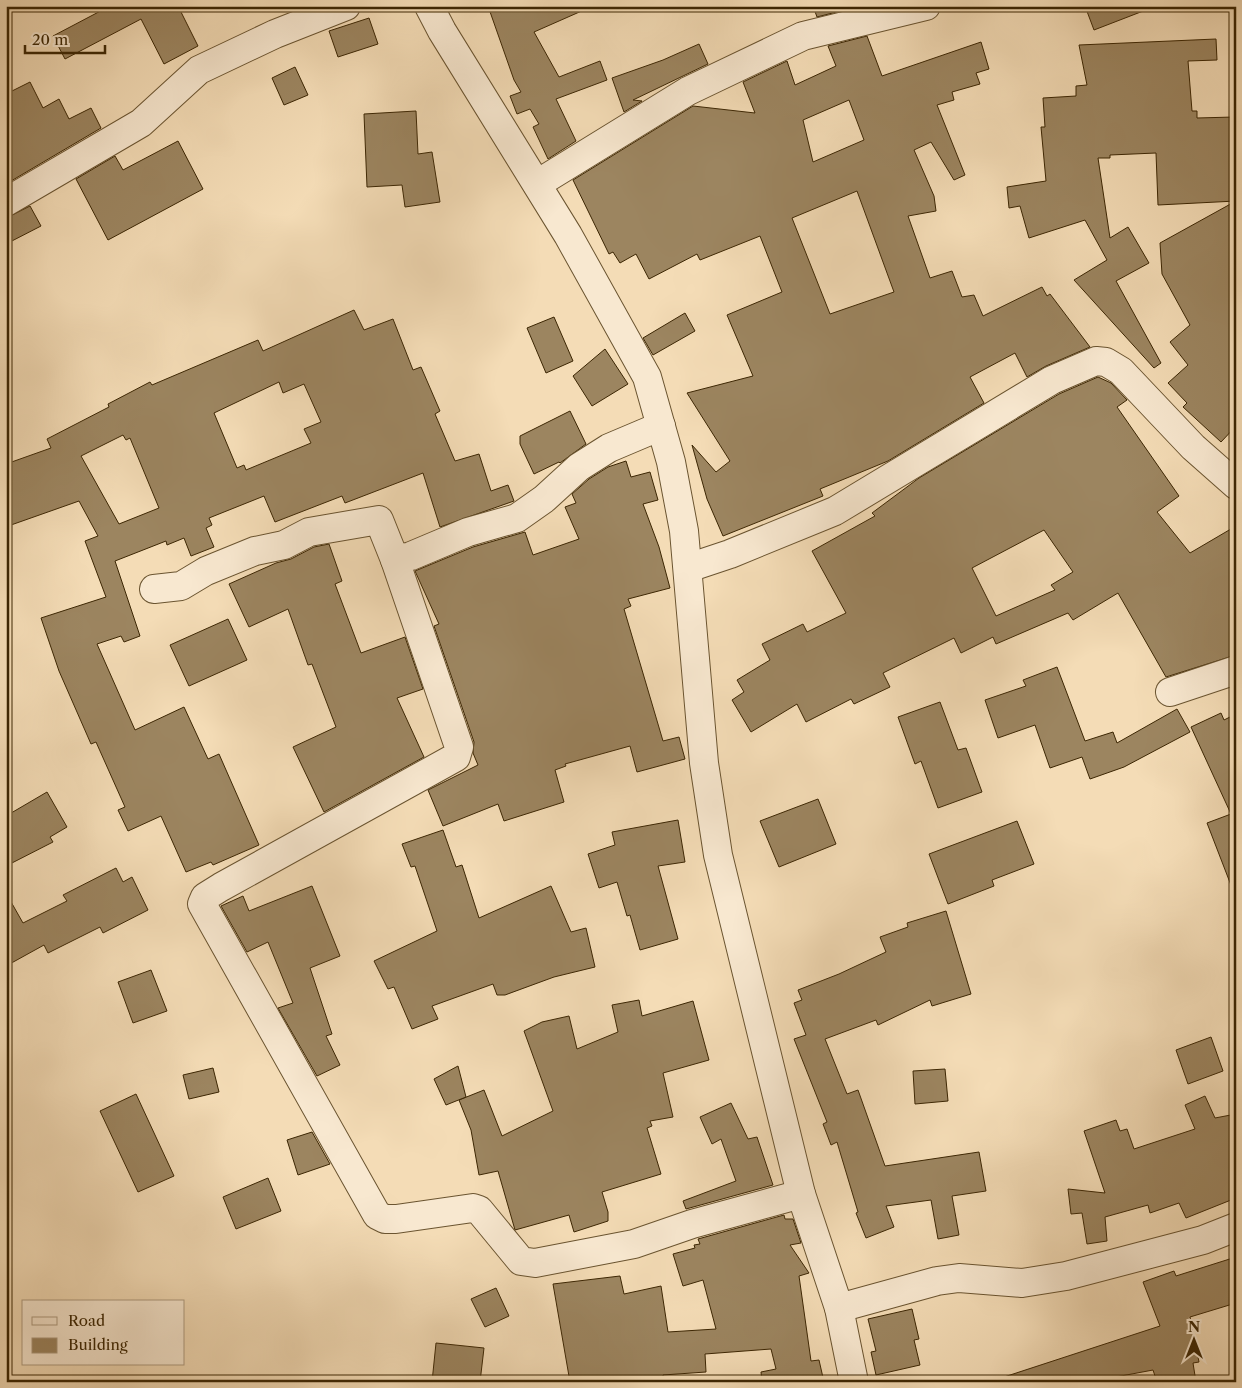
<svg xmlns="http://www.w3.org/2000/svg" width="1242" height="1388" font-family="'Libre Caslon Text',serif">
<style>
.building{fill:#9c8560;stroke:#3c2603;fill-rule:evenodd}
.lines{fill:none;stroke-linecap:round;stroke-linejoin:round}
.minor-casing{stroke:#6a5430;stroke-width:30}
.minor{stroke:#f8e8d0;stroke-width:28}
</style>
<rect width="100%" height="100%" fill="#f4dcb6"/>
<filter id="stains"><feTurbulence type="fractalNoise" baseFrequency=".004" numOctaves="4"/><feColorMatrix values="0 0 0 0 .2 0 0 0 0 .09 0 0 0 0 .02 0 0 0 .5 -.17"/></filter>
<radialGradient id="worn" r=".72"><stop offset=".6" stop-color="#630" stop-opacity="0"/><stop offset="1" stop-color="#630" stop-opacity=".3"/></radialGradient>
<!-- building -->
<g class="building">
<polygon points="110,6 178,6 198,46 164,64 141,19 65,59 53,36"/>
<polygon points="488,6 593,6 534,32 559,77 600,61 607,80 556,99 576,141 548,159 533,127 539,124 530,109 517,114 510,96 521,92 514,80"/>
<polygon points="813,6 856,6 856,7 817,17"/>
<polygon points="1085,6 1150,6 1151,8 1094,30"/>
<polygon points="369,18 378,44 338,57 329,31"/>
<path d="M867,36L882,76L981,42L989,69L976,73L980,84L952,92L954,100L937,105L965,175L954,180L931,142L914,150L934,196L936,211L908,216L930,278L952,271L962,297L974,295L983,316L1042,287L1047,296L1050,294L1090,347L1046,366L1027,377L1015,353L970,377L984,403L888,461L820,489L823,496L723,536L707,499L692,445L716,472L730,461L687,393L753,376L727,315L782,292L760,236L700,260L697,254L649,279L636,254L620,263L613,252L609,254L573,180L693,106L755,113L743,82L787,61L795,85L836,66L828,46ZM849,100L864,140L813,162L803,120ZM857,191L894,292L830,314L792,218Z"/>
<polygon points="1216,39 1217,60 1188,61 1192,111 1197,111 1197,118 1234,117 1234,145 1231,145 1236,201 1158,205 1156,153 1110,155 1110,158 1098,158 1110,238 1128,227 1149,263 1116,281 1161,363 1154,368 1074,280 1107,260 1085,220 1029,238 1020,206 1009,208 1007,187 1046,181 1041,127 1045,127 1043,98 1076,96 1076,86 1087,85 1079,45"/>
<polygon points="699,44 708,64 633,100 642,101 624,112 612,78 663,60"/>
<polygon points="295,67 308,95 284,105 272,78"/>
<polygon points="30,82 43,108 59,99 69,119 91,108 101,128 6,184 6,94"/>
<polygon points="416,111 418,154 432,152 440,202 405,207 402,185 367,187 364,114"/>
<polygon points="178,141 203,189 108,240 76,179 115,156 123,170"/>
<polygon points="1236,201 1236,426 1221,442 1183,407 1187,403 1168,383 1188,365 1170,342 1190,325 1162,274 1160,243"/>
<polygon points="30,206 41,226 6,244 6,218"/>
<path d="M354,310L364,330L393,319L413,370L421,367L440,411L435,414L455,461L479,454L491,491L508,485L514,501L440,527L423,473L345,503L342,496L275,522L264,496L209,518L212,525L206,528L214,547L191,556L184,538L167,545L166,541L115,561L140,636L124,642L121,636L97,644L135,730L184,707L208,759L219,754L259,845L213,865L211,862L186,872L161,816L128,831L118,810L125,807L96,742L91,744L59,671L41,618L106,597L85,541L98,536L79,501L11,525L6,512V464L51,448L47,439L109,407L108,404L150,382L152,385L258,340L263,351ZM279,382L283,393L304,384L321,422L304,429L311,443L246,470L244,465L237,468L214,413ZM123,435L126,440L130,438L159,508L119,524L81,456Z"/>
<polygon points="685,313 695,331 653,355 643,338"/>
<polygon points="554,317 573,361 546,373 527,328"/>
<polygon points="605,349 628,384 592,406 573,376"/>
<path d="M1098,377L1111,383L1127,400L1117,407L1179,496L1157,512L1190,553L1236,526V655L1166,677L1118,593L1073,620L1068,613L996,644L993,637L961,653L954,638L883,673L890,687L854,704L851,699L806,722L797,704L751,732L732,700L744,692L737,680L770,660L762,644L803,624L807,632L846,613L812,551L875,516L872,513L919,478L1059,394ZM1044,530L1073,572L1051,585L1055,590L996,616L972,568Z"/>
<polygon points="570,411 586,444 560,463 559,462 534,474 520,444 520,436"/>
<polygon points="626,461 631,477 650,472 658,500 643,504 659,547 670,588 628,599 631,606 624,609 663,741 679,737 685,759 637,772 630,746 565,764 566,766 555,770 564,802 504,821 498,804 443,826 428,790 478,765 473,753 474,742 434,626 439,624 415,571 473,547 525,532 533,555 579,539 565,507 576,503 572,494 589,479 608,467"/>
<polygon points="329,544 342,581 335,584 361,653 405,637 423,689 397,698 424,757 324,812 293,747 336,727 312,664 308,665 288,609 249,627 229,584 276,563 291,559 314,547"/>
<polygon points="228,619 247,660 189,686 170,645"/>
<polygon points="1057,667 1085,741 1113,732 1117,743 1177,709 1190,732 1124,767 1090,779 1082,757 1050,768 1035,725 998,738 985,700 1026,686 1023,680"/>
<polygon points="940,702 958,750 966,748 982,792 938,808 921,761 915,764 898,717"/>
<polygon points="1221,713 1224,720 1236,714 1234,893 1207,823 1231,814 1191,727"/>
<polygon points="47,792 67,827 50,837 53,842 6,866 6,816"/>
<polygon points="818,799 836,844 779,867 760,821"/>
<polygon points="678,820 685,862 658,866 678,939 640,950 630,915 627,916 617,882 599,888 588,854 615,845 612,832"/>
<polygon points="1017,821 1034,864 992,880 994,886 948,904 929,854"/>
<polygon points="443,830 456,867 462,865 479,918 551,886 571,932 586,928 595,967 554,977 505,995 497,995 493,984 432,1006 438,1019 412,1029 394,987 388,989 374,961 437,931 415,866 411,867 402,844"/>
<polygon points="116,868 123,882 132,877 148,910 103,933 100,927 48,953 44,945 6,966 6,893 23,923 67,901 63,895"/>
<polygon points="312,886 340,956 310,968 332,1034 326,1036 340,1065 317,1076 278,1008 293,1003 268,942 247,952 221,906 243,896 249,911"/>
<polygon points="946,911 971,994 932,1006 930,1000 878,1025 876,1020 825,1039 847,1094 858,1090 885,1166 979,1152 986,1191 952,1196 959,1235 938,1239 931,1200 886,1206 894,1227 866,1238 856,1213 858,1212 837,1142 831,1145 823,1124 827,1122 794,1039 806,1035 794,1003 802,1000 798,990 839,974 886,952 880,937 908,927 907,923"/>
<polygon points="151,970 167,1011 133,1023 118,982"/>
<polygon points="639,1000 642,1016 693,1001 709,1060 663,1073 673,1117 650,1121 652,1126 647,1128 661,1174 602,1192 608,1212 608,1221 574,1232 569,1215 515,1230 498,1171 479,1175 471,1130 459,1100 484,1090 502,1136 553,1111 524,1031 542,1022 569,1016 577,1049 618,1032 612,1005"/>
<polygon points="1211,1037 1223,1071 1188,1084 1176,1050"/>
<polygon points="458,1066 466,1097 446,1105 434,1079"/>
<polygon points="213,1068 219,1092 189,1099 183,1075"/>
<polygon points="945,1069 948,1101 915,1104 913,1071"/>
<polygon points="136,1094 174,1176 138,1192 100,1111"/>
<polygon points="1205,1096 1215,1118 1236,1114 1236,1198 1186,1218 1179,1203 1150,1213 1148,1205 1105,1217 1107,1241 1087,1244 1082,1213 1071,1214 1068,1189 1105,1193 1084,1131 1116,1120 1120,1131 1127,1129 1134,1149 1195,1129 1185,1105"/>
<polygon points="731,1103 748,1139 757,1137 773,1185 686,1209 683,1201 736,1181 721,1139 712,1144 700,1117"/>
<polygon points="312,1132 330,1164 298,1175 287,1140"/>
<polygon points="268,1178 281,1211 236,1229 223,1197"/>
<polygon points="784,1215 785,1219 793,1219 801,1243 790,1245 809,1273 799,1276 811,1361 819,1360 824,1382 762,1382 761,1372 776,1369 771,1349 705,1354 706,1372 663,1375 664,1382 570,1382 553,1284 620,1276 624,1294 661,1286 668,1332 716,1329 703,1280 683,1286 673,1254 695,1248 694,1245 700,1244 698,1239"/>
<polygon points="1236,1257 1236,1303 1190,1317 1199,1362 1193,1363 1196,1382 1157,1382 1153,1370 1089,1382 1001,1382 1001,1378 1160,1326 1143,1282 1174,1271 1176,1276"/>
<polygon points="496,1288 509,1316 485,1327 471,1299"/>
<polygon points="912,1309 919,1339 914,1340 920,1365 876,1375 871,1352 876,1351 868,1319"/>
<polygon points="436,1343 484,1348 480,1382 432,1382"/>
</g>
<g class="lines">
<!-- minor casing -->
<g class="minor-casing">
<g id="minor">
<polyline points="429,6 442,31 568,235 647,377 671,462 684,531 704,763 718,855 801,1194 839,1308 854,1382"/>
<polyline points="537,184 688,91 803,36 926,6"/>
<polyline points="6,202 141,123 199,70 275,34 346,6"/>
<polyline points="395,560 459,747 456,757 221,887 205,897 202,904 377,1215 385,1219 396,1219 473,1208 479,1210 521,1261 535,1263 634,1244 692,1224 801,1194"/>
<polyline points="688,568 730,554 835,511 1052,380 1096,361 1106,362 1121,371 1193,447 1236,485"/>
<polyline points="154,589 181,586 206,571 255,551 284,545 309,532 379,520 395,560 411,556 468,532 517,518 544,499 579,467 609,448 661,426"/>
<polyline points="1170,692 1236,670"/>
<polyline points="839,1308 937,1281 959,1278 1022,1283 1066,1276 1203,1240 1236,1227"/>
</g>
</g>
<!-- minor -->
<use href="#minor" class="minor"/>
</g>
<!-- margin -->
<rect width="1242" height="1388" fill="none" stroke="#f4dcb6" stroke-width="25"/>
<rect x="8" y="8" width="1227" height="1373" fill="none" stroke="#3c2603" stroke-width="2.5"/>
<rect x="12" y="12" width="1217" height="1363" fill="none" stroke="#3c2603"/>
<!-- legend -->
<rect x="22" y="1300" width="162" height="65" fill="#f8e8d0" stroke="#ad9a7e"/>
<rect x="32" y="1317" width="25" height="8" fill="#f8e8d0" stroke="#ad9a7e"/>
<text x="68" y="1326" font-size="15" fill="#3c2603">Road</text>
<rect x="32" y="1338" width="25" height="15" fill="#9c8560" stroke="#ad9a7e"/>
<text x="68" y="1350" font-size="15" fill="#3c2603">Building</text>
<!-- north arrow -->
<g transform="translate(1194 1340)" stroke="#f8e8d0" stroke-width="4" paint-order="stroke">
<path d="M0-4L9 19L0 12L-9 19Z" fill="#3c2603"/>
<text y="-8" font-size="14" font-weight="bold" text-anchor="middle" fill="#3c2603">N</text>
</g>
<!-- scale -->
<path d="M25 45v8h80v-8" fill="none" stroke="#3c2603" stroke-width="2.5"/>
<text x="32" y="45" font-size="15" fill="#3c2603" stroke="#f8e8d0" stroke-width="4" paint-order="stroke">20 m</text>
<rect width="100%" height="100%" filter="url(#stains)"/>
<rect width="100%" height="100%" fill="url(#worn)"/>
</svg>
